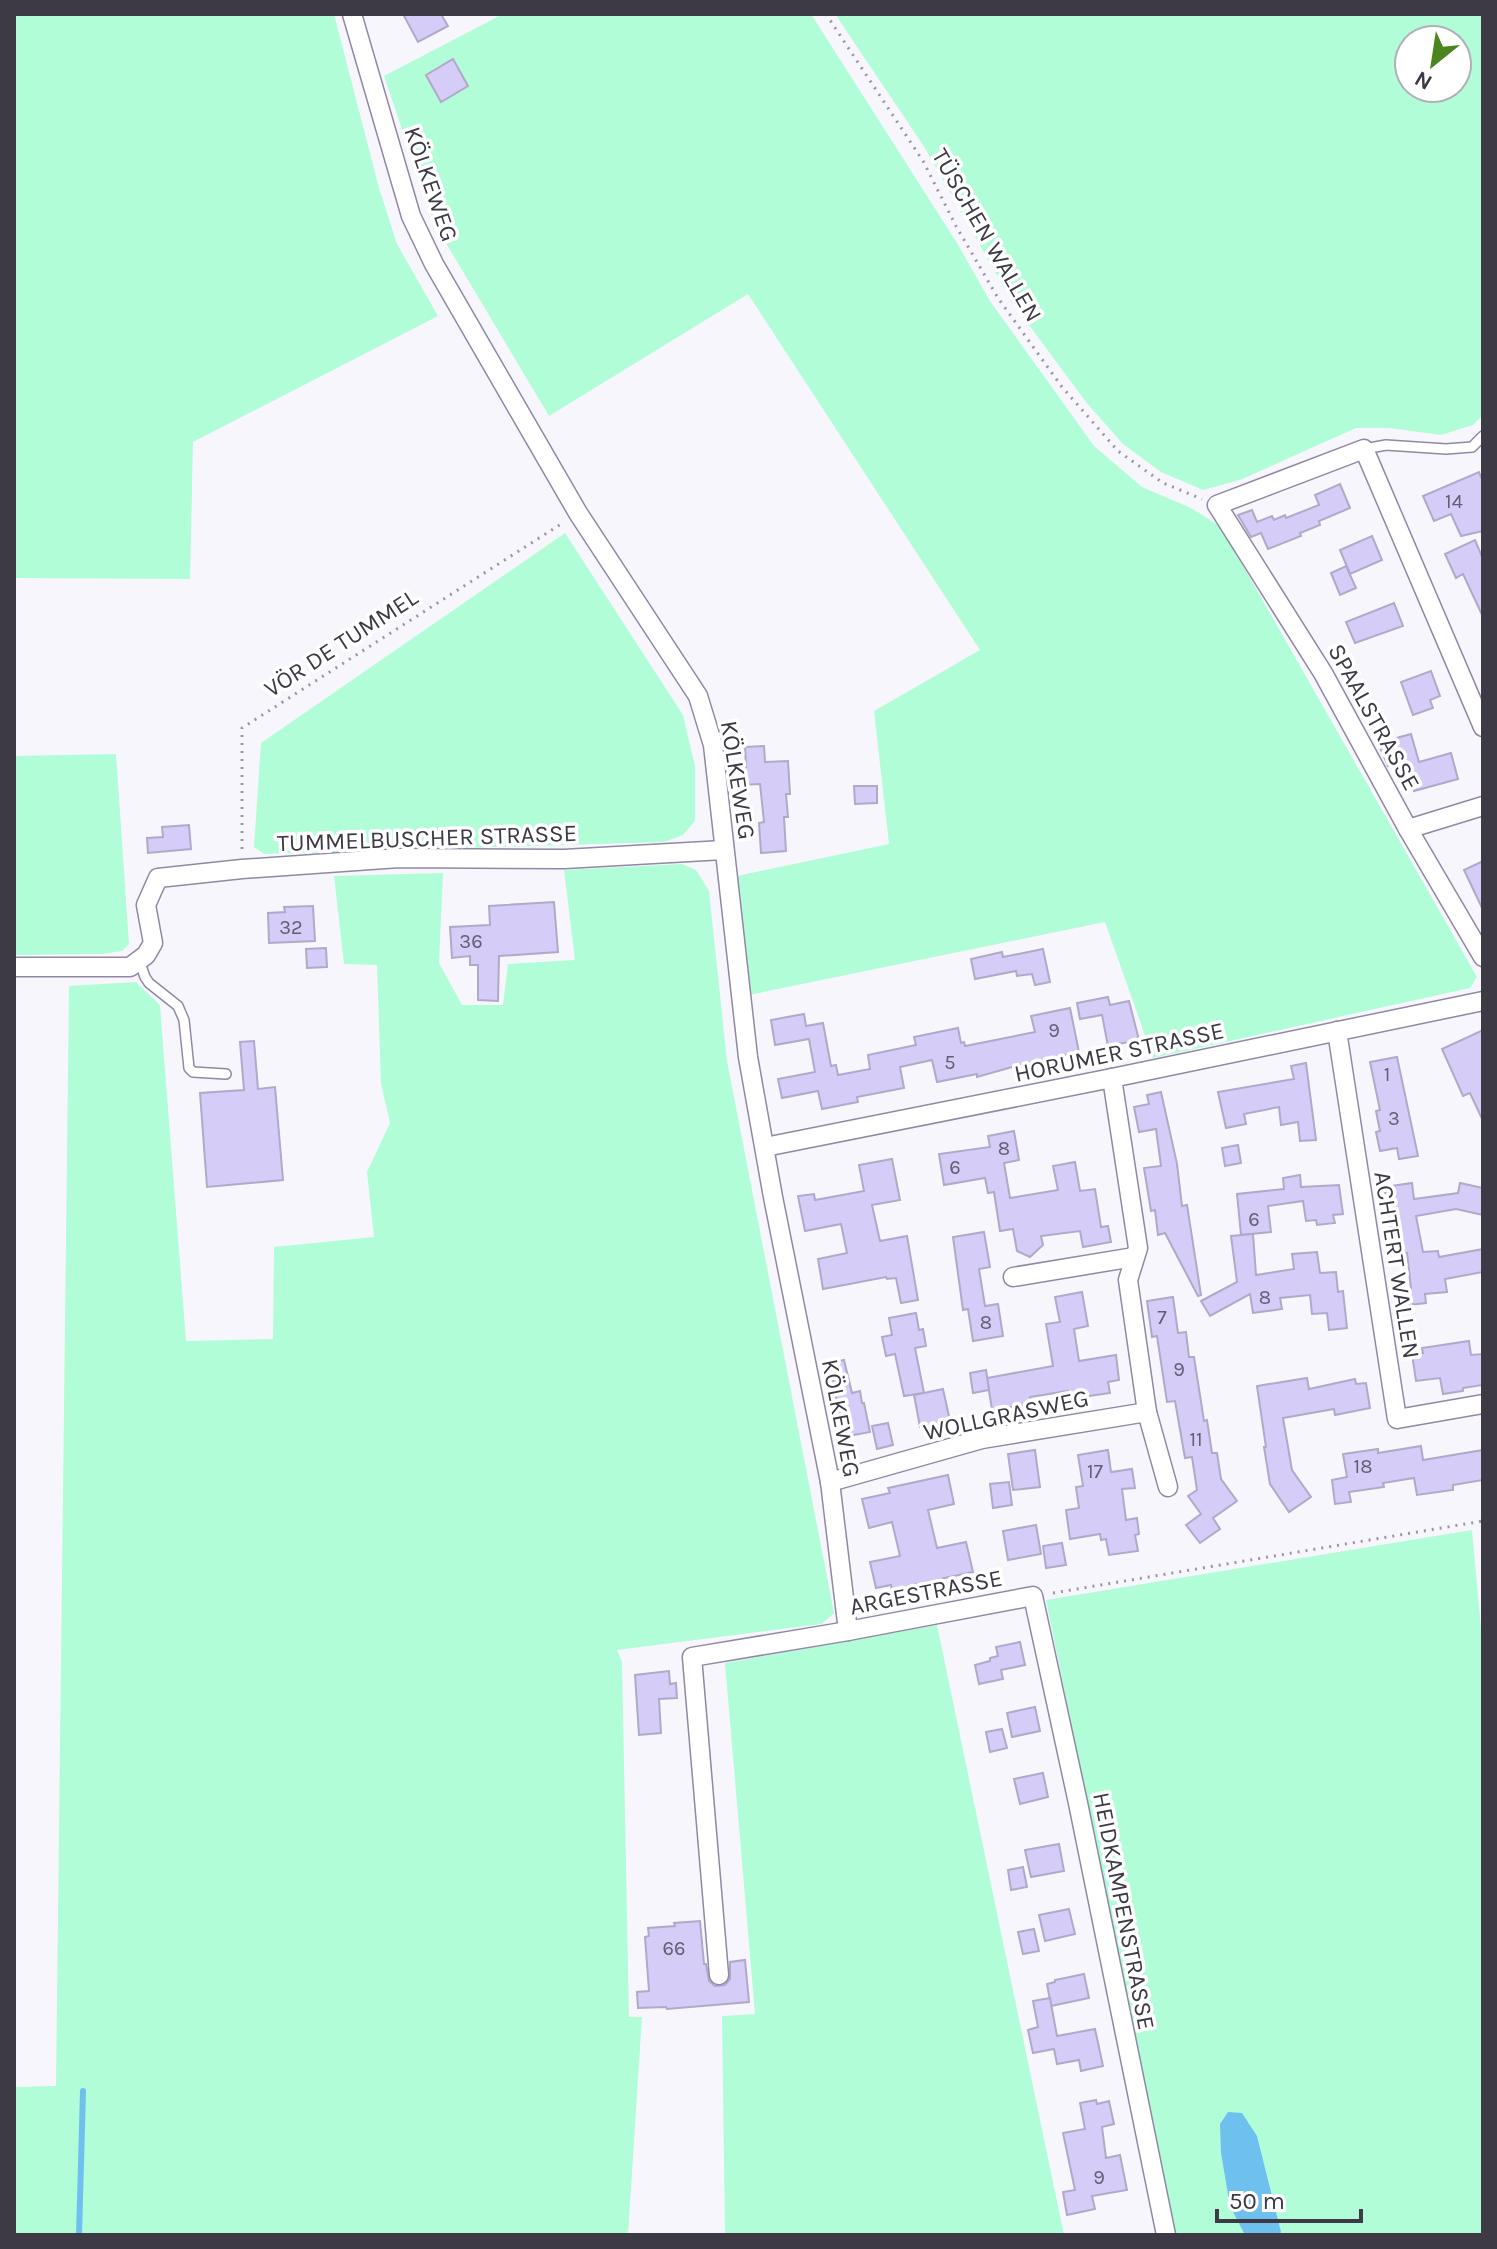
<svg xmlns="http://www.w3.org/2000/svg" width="1497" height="2249" font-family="Karla,sans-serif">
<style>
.green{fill:#b0fdd8;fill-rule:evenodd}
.water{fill:#6ec1ee}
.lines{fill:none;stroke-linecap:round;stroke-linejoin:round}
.stream{stroke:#6ec1ee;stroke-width:6}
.building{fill:#d5ccf8;stroke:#b0a9c9;stroke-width:2}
.lane-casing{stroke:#9287a4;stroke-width:12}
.street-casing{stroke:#9287a4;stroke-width:21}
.path{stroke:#9996a0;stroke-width:3;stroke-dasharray:2 6;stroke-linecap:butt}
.lane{stroke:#fff;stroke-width:9}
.street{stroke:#fff;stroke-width:18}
.labels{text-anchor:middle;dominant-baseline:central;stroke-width:7;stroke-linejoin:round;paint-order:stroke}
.number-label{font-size:20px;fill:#635e72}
.street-label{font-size:24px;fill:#3d3945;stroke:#fff}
</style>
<rect width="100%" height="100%" fill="#f8f6fd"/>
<!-- green -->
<g class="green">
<polygon points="14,14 334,14 379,188 397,244 438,316 193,442 190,579 14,578"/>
<polygon points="503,14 811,14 957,243 990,301 1094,446 1142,487 1191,508 1221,527 1477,977 1470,988 1153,1058 1105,922 749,995 737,876 889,844 874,711 980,650 748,294 549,416 434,223 384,76"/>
<path d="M835,14H1483V415L1473,425L1441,435L1389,428H1356L1240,480L1203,490L1161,472L1123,444L1086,402L1012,302L925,148ZM1457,40V88H1409V40Z"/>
<polygon points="565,533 683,715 695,766 695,821 683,835 664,842 264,854 254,847 261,743"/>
<polygon points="116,754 129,944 122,951 102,954 14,955 14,756"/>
<polygon points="682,864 696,870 709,891 727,1061 834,1613 822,1624 617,1650 622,1662 629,2017 642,2017 628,2235 14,2235 14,2087 56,2086 69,986 136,982 160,1005 186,1341 273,1339 274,1247 374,1237 367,1172 390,1123 381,1084 377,965 344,964 334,876 443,873 439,963 462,1005 503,1005 508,964 575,960 564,870"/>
<polygon points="1472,1530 1483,1650 1483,2235 1175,2235 1046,1600"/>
<polygon points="937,1625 1064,2235 725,2235 722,2016 755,2014 725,1663"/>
</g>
<!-- water -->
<polygon class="water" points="1228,2112 1242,2113 1257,2136 1281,2232 1279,2235 1245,2235 1230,2206 1221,2153 1220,2124"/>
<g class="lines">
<!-- stream -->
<polyline class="stream" points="79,2235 83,2091"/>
</g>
<!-- building -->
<g class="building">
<polygon points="403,14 441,14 448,26 418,42"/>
<polygon points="453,59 468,86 441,102 426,75"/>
<polygon points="1479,472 1483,482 1483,531 1461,536 1451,514 1434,521 1423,496"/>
<polygon points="1340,484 1350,508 1319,521 1320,525 1300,533 1301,536 1268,549 1261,533 1251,537 1238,515 1252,510 1257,522 1272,516 1274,520 1285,515 1286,518 1319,505 1315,495"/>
<polygon points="1372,536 1382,560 1350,574 1340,550"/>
<polygon points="1475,540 1483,559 1483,617 1463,574 1456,578 1445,554"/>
<polygon points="1346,566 1356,588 1340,595 1331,573"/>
<polygon points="1394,603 1403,626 1355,643 1346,622"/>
<polygon points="1431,671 1440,696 1430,700 1433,708 1413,715 1401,682"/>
<polygon points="1411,734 1419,762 1451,753 1458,779 1414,791 1411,782 1403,784 1397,764 1388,766 1378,743"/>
<polygon points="764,746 765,762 788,761 790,794 786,794 788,817 784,817 786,851 761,853 759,823 764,822 760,784 741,785 740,767 746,767 745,747"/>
<polygon points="854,786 877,786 877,803 855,804"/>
<polygon points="189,825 191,849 148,853 147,838 163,837 162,827"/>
<polygon points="1483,861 1483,910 1464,870"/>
<polygon points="554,902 558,952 499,956 498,1001 478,1000 478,965 470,965 470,956 452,958 450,927 490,925 489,906"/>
<polygon points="313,906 315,941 269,943 268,913 285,912 284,907"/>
<polygon points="326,948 327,967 307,968 306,949"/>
<polygon points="1043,949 1050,982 1035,985 1032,974 1017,976 1016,971 975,979 971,959 1002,952 1003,957"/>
<polygon points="1108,997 1110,1005 1129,1001 1139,1040 1108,1046 1102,1015 1080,1019 1077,1003"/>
<polygon points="1070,1008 1079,1052 1023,1064 977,1077 977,1074 937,1082 932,1060 900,1067 904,1088 857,1097 858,1102 822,1109 818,1091 782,1098 778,1079 815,1072 809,1039 775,1045 771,1020 804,1014 806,1026 823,1023 831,1066 836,1065 838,1075 870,1069 868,1055 916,1045 914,1037 958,1028 961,1043 964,1042 965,1046 1035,1032 1031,1016"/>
<polygon points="1483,1030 1483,1121 1470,1093 1463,1096 1442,1049"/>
<polygon points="254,1041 258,1089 275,1087 283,1180 207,1187 200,1093 244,1090 240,1042"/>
<polygon points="1397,1057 1418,1156 1399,1159 1397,1148 1380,1151 1376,1132 1380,1131 1376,1111 1380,1110 1370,1062"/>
<polygon points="1306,1063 1316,1140 1300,1141 1298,1122 1281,1125 1279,1107 1244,1114 1246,1124 1226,1128 1218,1092 1294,1079 1291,1066"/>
<polygon points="1161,1092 1177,1164 1182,1206 1187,1205 1201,1295 1198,1296 1165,1233 1158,1235 1155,1210 1151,1211 1144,1168 1161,1166 1156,1129 1139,1132 1134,1107 1149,1104 1147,1095"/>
<polygon points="1014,1131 1019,1160 1004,1163 1010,1198 1058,1190 1053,1166 1075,1162 1080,1191 1095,1189 1101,1227 1108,1226 1111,1242 1083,1247 1080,1231 1041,1236 1043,1245 1030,1257 1017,1251 1013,1229 1000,1231 994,1192 988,1193 985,1178 944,1185 939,1154 990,1147 988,1136"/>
<polygon points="1238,1145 1241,1163 1225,1166 1222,1148"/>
<polygon points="892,1159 900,1200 872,1205 880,1241 907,1236 918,1300 901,1303 896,1278 887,1279 886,1277 823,1289 818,1259 847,1253 841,1224 805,1231 798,1196 814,1194 815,1200 864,1191 859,1165"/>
<polygon points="1300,1175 1301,1187 1339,1185 1343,1214 1333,1215 1335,1223 1317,1225 1316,1220 1306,1221 1303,1201 1268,1206 1271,1232 1241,1235 1237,1194 1284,1189 1283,1178"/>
<polygon points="1412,1183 1414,1199 1458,1193 1460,1183 1483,1188 1483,1215 1456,1209 1416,1216 1423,1252 1438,1251 1439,1257 1483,1249 1483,1272 1445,1279 1447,1292 1425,1294 1426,1303 1399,1306 1398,1290 1411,1289 1407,1253 1397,1255 1389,1220 1384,1187"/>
<polygon points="984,1232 990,1267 979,1269 985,1306 998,1304 1003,1336 973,1341 968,1309 963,1310 953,1237"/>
<polygon points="1253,1234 1256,1275 1294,1269 1292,1254 1317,1252 1320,1273 1336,1272 1338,1292 1343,1291 1347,1328 1329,1330 1327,1313 1312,1314 1310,1295 1280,1298 1282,1309 1253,1313 1250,1294 1210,1316 1201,1301 1237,1282 1231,1236"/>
<polygon points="1082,1292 1088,1326 1074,1329 1079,1361 1116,1355 1119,1380 1108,1382 1110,1393 1069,1399 1068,1391 1030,1397 1032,1404 992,1410 987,1378 1053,1366 1046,1324 1060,1322 1055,1297"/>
<polygon points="1173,1297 1178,1333 1186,1332 1189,1357 1194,1357 1204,1421 1207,1420 1212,1453 1217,1453 1221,1479 1237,1501 1213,1518 1220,1529 1200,1543 1186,1525 1201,1514 1188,1496 1197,1490 1192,1457 1185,1458 1175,1401 1167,1402 1157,1336 1152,1337 1147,1301"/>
<polygon points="916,1313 919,1330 923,1329 926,1346 915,1348 924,1393 904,1396 895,1354 886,1356 882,1337 892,1335 889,1318"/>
<polygon points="1469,1341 1471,1355 1483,1354 1483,1385 1463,1388 1463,1391 1443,1394 1440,1378 1416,1381 1412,1354 1423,1353 1422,1348"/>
<polygon points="844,1360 852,1393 860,1391 862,1403 864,1403 870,1432 843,1437 830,1363"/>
<polygon points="986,1370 989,1390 973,1393 970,1373"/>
<polygon points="1307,1378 1309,1389 1355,1379 1356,1384 1366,1383 1370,1408 1335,1415 1334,1409 1283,1418 1292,1470 1311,1497 1289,1512 1270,1484 1264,1447 1266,1447 1257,1386"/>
<polygon points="943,1389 950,1421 920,1427 914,1395"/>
<polygon points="888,1423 893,1445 877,1449 872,1426"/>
<polygon points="1421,1446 1423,1460 1483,1450 1483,1480 1453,1485 1453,1490 1417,1495 1414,1478 1383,1483 1384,1487 1349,1492 1351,1502 1335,1504 1332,1480 1347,1477 1343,1454 1378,1449 1378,1453"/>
<polygon points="1035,1450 1040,1487 1013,1490 1008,1454"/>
<polygon points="1108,1450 1111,1472 1132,1469 1135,1488 1122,1489 1126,1520 1137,1518 1139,1534 1135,1535 1138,1551 1109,1555 1106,1539 1101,1540 1100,1534 1070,1539 1066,1510 1079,1508 1076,1487 1083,1486 1078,1455"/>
<polygon points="948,1475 954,1504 928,1510 937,1548 966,1542 973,1572 912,1585 913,1591 893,1595 891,1585 876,1588 870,1562 900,1556 892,1522 869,1528 862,1499 890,1493 888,1488"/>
<polygon points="1009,1482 1012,1505 993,1508 990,1484"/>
<polygon points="1036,1525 1041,1554 1008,1560 1003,1531"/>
<polygon points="1062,1543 1066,1565 1046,1568 1043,1546"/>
<polygon points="1020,1642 1025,1665 1001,1670 1003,1679 979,1684 975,1665 990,1661 990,1658 998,1656 996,1647"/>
<polygon points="669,1671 670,1684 676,1683 677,1698 659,1699 661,1733 639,1735 635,1675"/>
<polygon points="1035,1707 1040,1731 1012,1737 1007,1713"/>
<polygon points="1002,1729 1007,1748 990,1752 986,1732"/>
<polygon points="1043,1773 1048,1797 1020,1804 1014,1779"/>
<polygon points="1059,1844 1064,1871 1031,1877 1025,1850"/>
<polygon points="1023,1867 1027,1887 1011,1890 1008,1870"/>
<polygon points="1069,1909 1075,1934 1045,1941 1039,1915"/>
<polygon points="700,1921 704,1964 706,1964 709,1981 715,1986 725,1985 730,1979 730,1962 745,1960 749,2002 667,2009 666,2007 638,2008 637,1992 649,1991 645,1937 649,1936 648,1928 675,1926 674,1923"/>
<polygon points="1034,1929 1039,1951 1023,1954 1018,1932"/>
<polygon points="1084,1974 1089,1998 1051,2006 1047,1984 1055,1982 1055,1980"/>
<polygon points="1050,1998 1057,2036 1095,2029 1103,2066 1081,2071 1079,2060 1057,2064 1054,2049 1033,2053 1028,2030 1038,2027 1033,2001"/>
<polygon points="1096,2100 1097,2104 1109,2101 1114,2124 1102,2127 1106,2158 1120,2155 1127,2190 1092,2196 1095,2209 1067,2215 1063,2192 1075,2190 1063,2133 1085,2129 1080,2103"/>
</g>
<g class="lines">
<!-- lane casing -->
<g class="lane-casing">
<g id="lane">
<polyline points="1364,449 1386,445 1446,449 1472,447 1483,436"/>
<polyline points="139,960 145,977 149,983 178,1006 184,1020 189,1068 193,1072 226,1074"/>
</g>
</g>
<!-- street casing -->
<g class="street-casing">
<g id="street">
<polyline points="352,14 411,216 434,264 578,513 698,696 713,745 748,1057 773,1197 830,1482 848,1631"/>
<polyline points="1483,727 1364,449 1217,505 1323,673 1408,829 1483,957"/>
<polyline points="1408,829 1483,806"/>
<polyline points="14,967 130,967 146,955 153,943 146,905 158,878 242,869 399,858 564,859 724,850"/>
<polyline points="1337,1031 1397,1419 1483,1404"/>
<polyline points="765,1147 1112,1078 1483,1001"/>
<polyline points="1013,1277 1134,1257"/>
<polyline points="1147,1412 1168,1487"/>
<polyline points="830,1482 982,1439 1147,1412 1128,1280 1138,1248 1112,1078"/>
<polyline points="719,1975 692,1657 848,1631 1033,1596 1078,1803 1166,2235"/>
</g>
</g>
<!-- path -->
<g class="path">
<polyline points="826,14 923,161 956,226 998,298 1062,387 1118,451 1163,483 1202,499"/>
<polyline points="242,849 242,728 561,524"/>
<polyline points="1053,1593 1483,1521"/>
</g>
<!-- lane -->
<use href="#lane" class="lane"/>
<!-- street -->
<use href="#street" class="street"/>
</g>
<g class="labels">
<!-- number labels -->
<g class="number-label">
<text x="1454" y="501">14</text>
<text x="291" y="927">32</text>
<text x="471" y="941">36</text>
<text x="1054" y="1030">9</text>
<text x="950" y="1062">5</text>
<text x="1387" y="1074">1</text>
<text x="1394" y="1118">3</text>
<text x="1004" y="1148">8</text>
<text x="955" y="1167">6</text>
<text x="1254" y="1219">6</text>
<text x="1265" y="1297">8</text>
<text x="1162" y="1317">7</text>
<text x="986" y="1322">8</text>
<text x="1179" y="1369">9</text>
<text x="1196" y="1439">11</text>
<text x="1363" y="1466">18</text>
<text x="1095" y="1471">17</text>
<text x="674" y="1948">66</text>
<text x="1099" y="2177">9</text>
</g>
<!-- street labels -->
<g class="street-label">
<text transform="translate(431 184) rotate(71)">KÖLKEWEG</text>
<text transform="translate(987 235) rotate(60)">TÜSCHEN WALLEN</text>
<text transform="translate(341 643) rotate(-33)">VÖR DE TUMMEL</text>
<text transform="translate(1374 717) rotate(61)">SPAALSTRASSE</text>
<text transform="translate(738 780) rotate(81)">KÖLKEWEG</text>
<text transform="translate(427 838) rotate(-2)">TUMMELBUSCHER STRASSE</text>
<text transform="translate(1119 1052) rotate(-12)">HORUMER STRASSE</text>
<text transform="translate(1397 1265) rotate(81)">ACHTERT WALLEN</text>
<text transform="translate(1006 1415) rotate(-12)">WOLLGRASWEG</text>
<text transform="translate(841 1418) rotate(79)">KÖLKEWEG</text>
<text transform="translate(926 1592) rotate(-11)">ARGESTRASSE</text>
<text transform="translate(1124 1911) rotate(79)">HEIDKAMPENSTRASSE</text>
</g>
</g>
<!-- border -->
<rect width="1497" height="2249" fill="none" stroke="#3d3945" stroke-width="32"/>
<!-- north arrow -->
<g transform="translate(1433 64) rotate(210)"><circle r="38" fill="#ffffff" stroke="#b1b0b5" stroke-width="2"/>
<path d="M0-6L14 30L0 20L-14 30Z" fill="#4c841e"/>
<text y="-12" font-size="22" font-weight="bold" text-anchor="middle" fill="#3d3945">N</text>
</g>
<!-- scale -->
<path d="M1217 2209v12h144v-12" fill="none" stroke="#3d3945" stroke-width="4"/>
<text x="1229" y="2209" font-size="24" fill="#3d3945" stroke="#ffffff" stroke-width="6" paint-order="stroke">50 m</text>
</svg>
